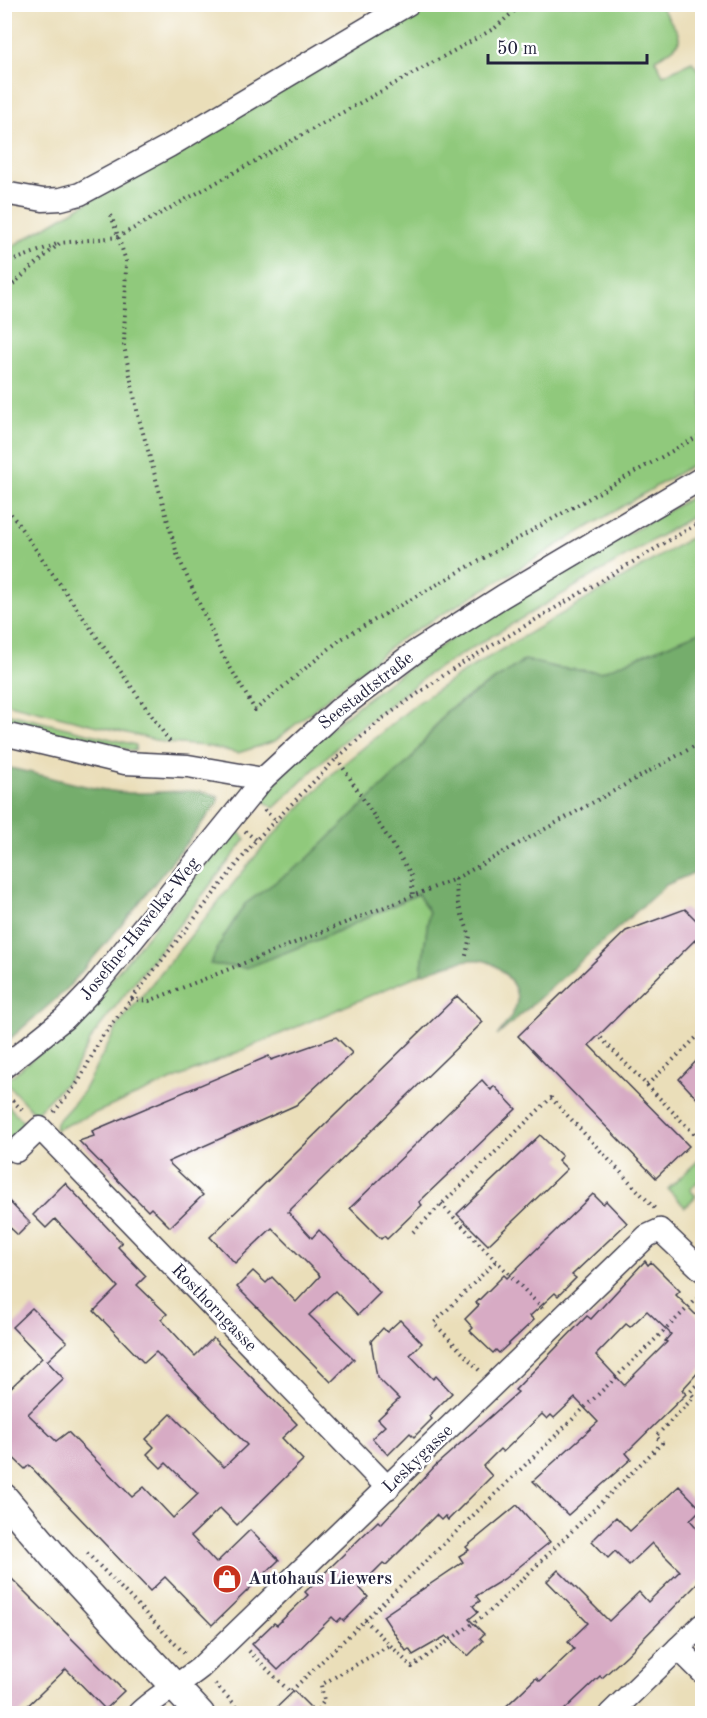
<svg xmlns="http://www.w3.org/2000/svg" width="707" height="1718" font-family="'Old Standard TT',serif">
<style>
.green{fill:#90c97c;stroke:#59765c;stroke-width:1.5}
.forest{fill:#74ad6c;stroke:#4b6854;stroke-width:1.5}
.building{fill:#d7abc4;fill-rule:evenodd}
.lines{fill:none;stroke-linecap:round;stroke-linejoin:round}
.minor-casing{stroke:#403e4e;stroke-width:25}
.major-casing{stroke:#403e4e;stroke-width:31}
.path{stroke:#403e4e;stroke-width:4;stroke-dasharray:1.5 4.5;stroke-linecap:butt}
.minor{stroke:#fff;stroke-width:22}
.major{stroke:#fff;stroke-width:28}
.labels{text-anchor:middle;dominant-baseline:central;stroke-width:5;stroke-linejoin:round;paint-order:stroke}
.street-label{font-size:18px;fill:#22223b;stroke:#fff}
.poi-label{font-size:18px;font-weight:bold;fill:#22223b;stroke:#fff;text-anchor:start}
</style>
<rect width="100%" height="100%" fill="#fff"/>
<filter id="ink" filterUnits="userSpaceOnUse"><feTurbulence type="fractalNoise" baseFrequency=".0167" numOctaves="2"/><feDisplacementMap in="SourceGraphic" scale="12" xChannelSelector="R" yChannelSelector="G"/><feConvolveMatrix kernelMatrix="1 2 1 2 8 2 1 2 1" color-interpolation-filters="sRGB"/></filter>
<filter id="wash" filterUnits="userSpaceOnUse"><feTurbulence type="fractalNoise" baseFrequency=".008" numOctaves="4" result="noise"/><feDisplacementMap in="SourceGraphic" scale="24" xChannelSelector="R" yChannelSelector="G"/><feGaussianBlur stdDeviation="1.35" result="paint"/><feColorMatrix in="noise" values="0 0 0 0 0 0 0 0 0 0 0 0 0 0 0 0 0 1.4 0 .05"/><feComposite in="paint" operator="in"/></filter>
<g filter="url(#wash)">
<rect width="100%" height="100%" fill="#eadeb9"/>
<!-- green -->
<g class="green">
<path d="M425,5H660C678,36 694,39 655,59L663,75L692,62L702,75V459L399,640L275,741L238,753L206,746L167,743L5,703L4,251Z"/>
<path d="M702,491V511L430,673L342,742L274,808L261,799C369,669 558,576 702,491Z"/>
<polygon points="702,531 702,631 601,672 558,668 525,660 447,710 411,759 305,861 245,904 223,938 211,964 246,968 327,936 418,894 429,912 421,974 55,1130 56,1123 81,1095 119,1024 267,842 334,772 416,704 465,671"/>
<polygon points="5,713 136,745 135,751 5,723"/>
<polygon points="235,829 246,839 94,1034 69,1079 35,1114 8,1085 8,1079 75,1024"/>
<polygon points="4,1101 24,1123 5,1143 4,1143"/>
<polygon points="701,1158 702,1177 690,1190 696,1196 685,1207 668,1189"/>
</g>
<!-- forest -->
<g class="forest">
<path d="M702,631V869L666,885L497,1036C504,1026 517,1012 517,999C517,982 497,962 481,960C461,958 440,968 421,974L429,912L418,894L327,936L246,968L210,964L223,938L245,904L305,861L411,759L447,711L525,660L558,668L601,672Z"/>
<path d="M5,767C47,775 88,790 131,793C154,794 200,786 218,797V803L124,922L65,991L5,1043Z"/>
</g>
<g id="blocks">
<!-- building -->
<g class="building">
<polygon points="685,909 702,926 702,933 589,1045 689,1146 656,1178 518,1036 626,931"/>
<polygon points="457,996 483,1022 288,1212 312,1238 319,1230 380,1293 358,1315 335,1291 309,1315 354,1359 331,1382 237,1287 253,1271 266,1283 272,1277 296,1302 320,1276 272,1228 235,1263 210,1237"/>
<polygon points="336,1037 352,1053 296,1105 168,1162 203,1195 170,1227 151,1208 148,1211 79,1141 94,1136 92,1131 269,1056 271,1060"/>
<polygon points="702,1055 702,1104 679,1079"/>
<polygon points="482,1080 491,1090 494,1086 516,1109 419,1202 422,1205 387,1239 384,1236 381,1239 350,1208"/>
<polygon points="540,1135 562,1156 558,1160 567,1169 488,1245 457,1214"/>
<polygon points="65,1183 122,1243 118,1247 146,1276 137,1285 167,1314 161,1319 195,1356 213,1338 297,1424 282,1438 303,1460 237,1525 220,1508 191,1536 216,1563 250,1530 279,1560 212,1625 165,1577 150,1591 29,1465 25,1469 4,1449 4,1394 42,1358 12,1327 32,1308 67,1342 47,1361 64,1379 28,1414 56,1441 68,1432 132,1497 144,1487 173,1518 198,1494 166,1463 161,1468 147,1454 154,1447 146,1439 171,1414 224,1467 247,1445 156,1352 144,1363 94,1311 118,1287 55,1219 46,1228 33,1215"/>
<polygon points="593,1194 603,1204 606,1201 627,1223 572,1275 576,1278 558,1296 555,1293 530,1316 534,1320 499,1353 496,1350 493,1353 470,1331 473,1328 465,1319 479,1305 476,1303 504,1275 507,1278"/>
<polygon points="4,1196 30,1223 18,1235 4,1222"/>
<path d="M645,1261L648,1265L651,1262L680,1291L676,1295L702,1321V1368L682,1390L686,1394L626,1453L631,1459L568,1515L533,1481L598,1422L575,1398L554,1418L551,1415L547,1419L542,1414L503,1452L500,1449L483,1466L492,1476L448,1520L445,1516L441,1520L436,1515L386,1565L383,1563L359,1587L368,1597L344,1621L341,1618L337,1622L332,1617L278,1670L252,1644L274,1623L277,1625L308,1595L305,1592L378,1521L381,1524L436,1465L518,1392L515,1390L587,1316L591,1319ZM647,1311L671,1334L665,1341L667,1342L624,1385L596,1355L626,1324L630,1327Z"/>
<polygon points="400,1320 422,1343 410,1355 433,1379 436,1376 452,1393 429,1416 432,1419 414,1437 410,1433 388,1455 372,1438 385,1426 378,1419 399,1399 377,1377 371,1341 383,1328 387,1332"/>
<polygon points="679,1486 701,1509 690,1520 702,1534 702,1579 627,1655 602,1678 600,1676 561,1713 499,1713 536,1678 540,1681 574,1649 568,1642 588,1623 547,1581 558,1570 609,1621 639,1592 648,1602 680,1571 652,1543 629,1565 615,1551 608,1558 592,1541 616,1517 630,1531"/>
<polygon points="517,1505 550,1542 504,1579 476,1596 480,1601 473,1606 478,1612 469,1619 484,1634 480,1638 483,1641 468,1656 446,1636 413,1655 409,1649 406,1651 383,1616 463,1562 459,1556 469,1550 466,1547"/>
<polygon points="4,1571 124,1691 105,1709 66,1669 20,1713 4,1713"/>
<polygon points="294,1691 316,1713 271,1713"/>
</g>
</g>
</g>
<g filter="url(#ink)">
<use href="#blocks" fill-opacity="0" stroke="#403e4e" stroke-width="1.5"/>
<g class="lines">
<!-- minor casing -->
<g class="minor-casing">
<g id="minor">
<polyline points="4,193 43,200 61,199 80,194 169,146 408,4"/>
<polyline points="4,734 125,763 188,766 263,779"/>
<polyline points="4,1067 65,1018 92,990 263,779 338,710 415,652 503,596 702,478"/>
<polyline points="16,1151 40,1128 388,1488"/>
<polyline points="678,1648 702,1672"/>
<path d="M138,1714C156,1696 180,1684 200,1668L647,1236L660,1230L702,1270"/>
<polyline points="610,1714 702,1625"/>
</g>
</g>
<!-- major casing -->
<g class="major-casing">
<polyline id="major" points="4,1498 56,1559 200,1714"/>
</g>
<!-- path -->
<g class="path">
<polyline points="111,215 126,261 124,346 138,415 177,554 220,650 255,710 341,639 702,434"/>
<polyline points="4,264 57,244"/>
<polyline points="4,292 60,243 118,237 495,28 522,4"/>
<polyline points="4,504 172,745"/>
<polyline points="337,758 411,874 413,895"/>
<polyline points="264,810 274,819"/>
<polyline points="245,831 256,840"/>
<polyline points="455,879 458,904 470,936 465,960"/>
<polyline points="131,999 149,1001 455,879 702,742"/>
<polyline points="601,1038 702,1142"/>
<polyline points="647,1085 702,1032"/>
<polyline points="4,1092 25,1113"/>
<polyline points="54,1112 79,1081 101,1038 256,840 337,758 382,719 454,668 702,521"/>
<polyline points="441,1204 543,1309"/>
<polyline points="413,1232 551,1098 657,1211"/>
<polyline points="479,1370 434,1323 496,1261"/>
<polyline points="87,1553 186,1655"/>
<polyline points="365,1620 702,1294"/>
<polyline points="249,1651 290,1692 365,1620 412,1667 489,1612 662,1443 656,1436 694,1397 690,1392 702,1379"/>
<polyline points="215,1684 244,1714"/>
<polyline points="315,1714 324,1701 321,1685 390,1645"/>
</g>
<!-- minor -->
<use href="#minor" class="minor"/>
<!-- major -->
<use href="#major" class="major"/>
</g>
</g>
<!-- icons -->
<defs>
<g id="shop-disc" transform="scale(1.5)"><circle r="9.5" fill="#c8321e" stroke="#fff"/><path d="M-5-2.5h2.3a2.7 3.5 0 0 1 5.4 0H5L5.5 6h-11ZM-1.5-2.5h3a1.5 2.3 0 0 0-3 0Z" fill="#fff"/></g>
</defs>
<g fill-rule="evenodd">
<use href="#shop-disc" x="227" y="1579"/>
</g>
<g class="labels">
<!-- street labels -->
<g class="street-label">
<text transform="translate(366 691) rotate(-38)">Seestadtstraße</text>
<text transform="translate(140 929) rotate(-51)">Josefine-Hawelka-Weg</text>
<text transform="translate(214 1308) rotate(46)">Rosthorngasse</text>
<text transform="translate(418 1459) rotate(-44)">Leskygasse</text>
</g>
<!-- poi labels -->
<g class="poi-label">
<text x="248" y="1579">Autohaus Liewers</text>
</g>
</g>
<!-- margin -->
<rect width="707" height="1718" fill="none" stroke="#fff" stroke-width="24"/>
<!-- scale -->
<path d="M488 54v9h159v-9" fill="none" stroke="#22223b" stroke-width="3"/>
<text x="497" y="54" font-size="18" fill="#22223b" stroke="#ffffff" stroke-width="4.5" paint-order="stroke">50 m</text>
</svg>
